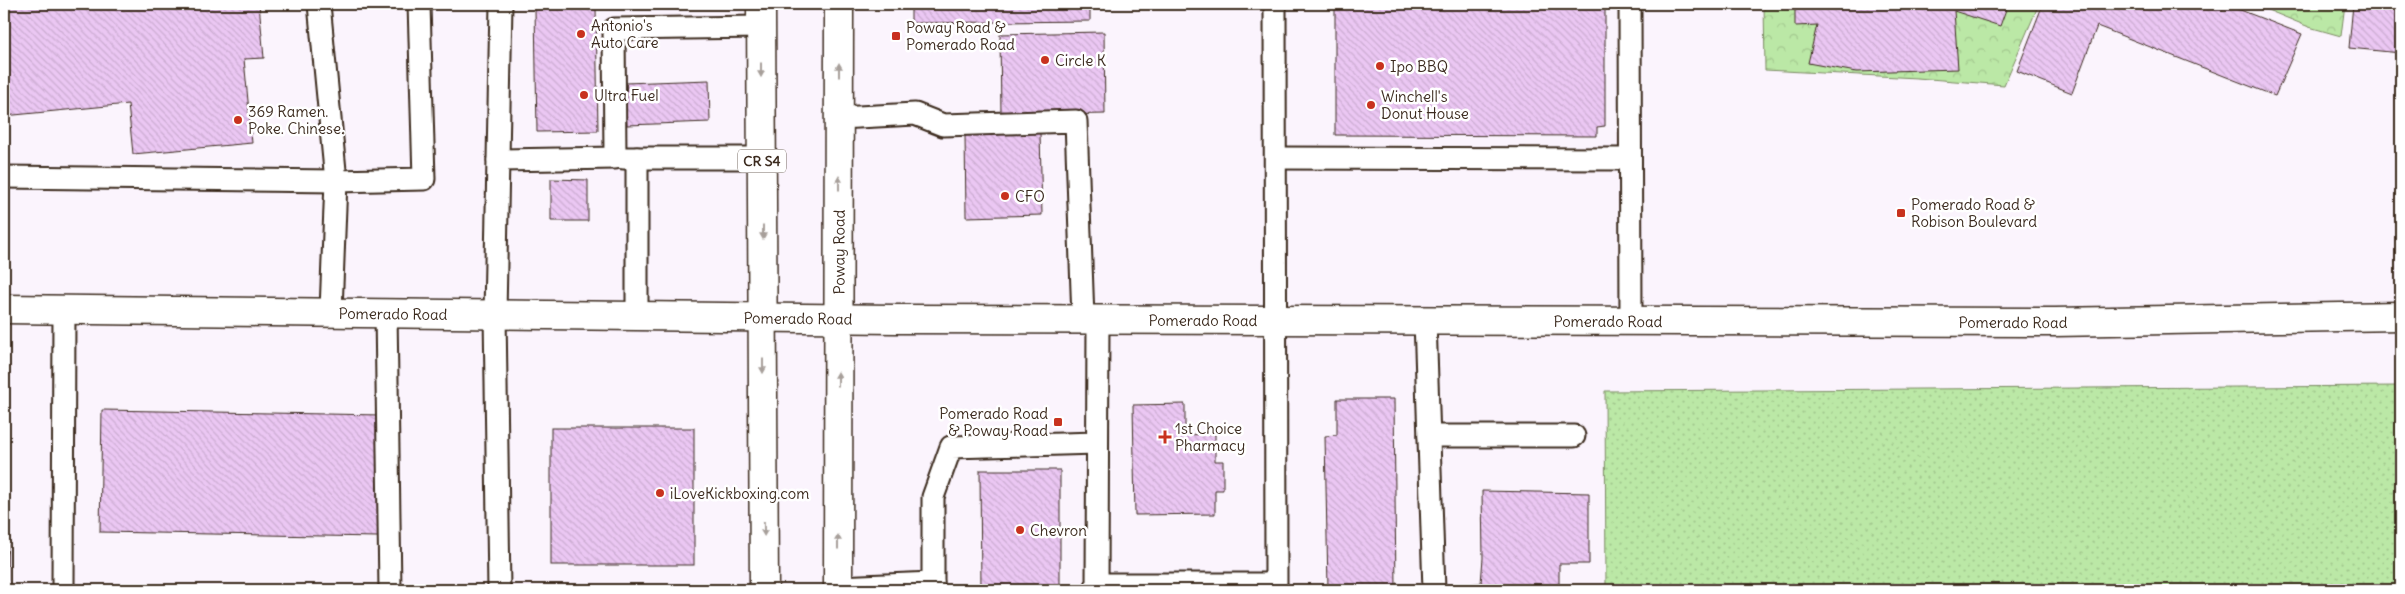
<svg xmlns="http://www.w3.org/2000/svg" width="2405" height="594" font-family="Delius,sans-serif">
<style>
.grass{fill:url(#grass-dots);stroke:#7b8962}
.forest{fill:url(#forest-crowns);stroke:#7b8962}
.building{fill:url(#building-back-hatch);stroke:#3b2a1e}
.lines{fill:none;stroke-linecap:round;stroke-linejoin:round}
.service-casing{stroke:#3b2a1e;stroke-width:25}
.primary-casing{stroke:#3b2a1e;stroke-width:31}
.service{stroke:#fff;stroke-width:21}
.primary{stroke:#fff;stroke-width:28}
.oneway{fill:#a79f9a}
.poi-dot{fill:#c8321e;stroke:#fff;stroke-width:2}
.labels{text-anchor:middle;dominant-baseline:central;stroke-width:5;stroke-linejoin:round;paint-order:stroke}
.shield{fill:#fff;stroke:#766a62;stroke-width:1}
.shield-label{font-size:14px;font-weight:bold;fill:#3b2a1e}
.poi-label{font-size:15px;fill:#3b2a1e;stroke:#fff;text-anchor:start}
.street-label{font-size:15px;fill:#3b2a1e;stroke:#fff}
</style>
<defs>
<pattern id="grass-dots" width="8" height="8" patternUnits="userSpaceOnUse" patternTransform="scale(1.25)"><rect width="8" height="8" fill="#bbe8a6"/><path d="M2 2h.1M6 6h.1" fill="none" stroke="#a2c78e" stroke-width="1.8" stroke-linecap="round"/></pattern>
<pattern id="forest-crowns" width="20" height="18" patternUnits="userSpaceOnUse" patternTransform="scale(1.25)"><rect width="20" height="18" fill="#bbe8a6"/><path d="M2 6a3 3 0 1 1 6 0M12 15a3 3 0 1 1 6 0" fill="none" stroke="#a2c78e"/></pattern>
<pattern id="building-back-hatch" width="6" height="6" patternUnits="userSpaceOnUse" patternTransform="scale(1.25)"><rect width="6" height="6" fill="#ebc7f3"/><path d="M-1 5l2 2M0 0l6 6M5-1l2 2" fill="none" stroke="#caabd0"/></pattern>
</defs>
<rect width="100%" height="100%" fill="#fbf4fd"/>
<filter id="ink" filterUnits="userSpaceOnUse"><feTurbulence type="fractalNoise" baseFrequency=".02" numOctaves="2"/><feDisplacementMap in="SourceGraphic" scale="10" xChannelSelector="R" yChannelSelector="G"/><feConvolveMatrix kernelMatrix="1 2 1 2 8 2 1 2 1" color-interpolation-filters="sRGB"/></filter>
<g filter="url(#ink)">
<!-- grass -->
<polygon class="grass" points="2401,386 2401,590 1606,590 1605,391"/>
<!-- forest -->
<g class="forest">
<polygon points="1764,4 2039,4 2004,85 1917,78 1765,70"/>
<polygon points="2253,4 2345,4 2341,36 2309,27"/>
</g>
<!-- building -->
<g class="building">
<polygon points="4,4 259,4 264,58 244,59 252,143 133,154 128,104 4,116"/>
<polygon points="911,4 1090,4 1090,21 911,23"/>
<polygon points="1335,4 1605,4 1605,126 1597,127 1597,136 1335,135"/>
<polygon points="1795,4 2008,4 2000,26 1954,11 1958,69 1856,72 1808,63 1817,25 1795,26"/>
<polygon points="2043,4 2225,4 2302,34 2275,96 2097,26 2072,93 2017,71"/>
<polygon points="2353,4 2401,4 2401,53 2349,48"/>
<polygon points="596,8 598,131 537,132 535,9"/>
<polygon points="1104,32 1105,114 1001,116 1000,34"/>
<polygon points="709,80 710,122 627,125 625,83"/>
<polygon points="1040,133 1042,215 966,217 965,135"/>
<polygon points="551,179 588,180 588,221 551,221"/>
<polygon points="1337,399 1394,399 1396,590 1328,588 1325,436 1337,435"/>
<polygon points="1185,404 1185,435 1215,434 1215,461 1223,461 1223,490 1215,490 1215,514 1135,515 1133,405"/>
<polygon points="102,410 381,415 378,537 100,532"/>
<rect x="551" y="428" width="143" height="137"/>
<polygon points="980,470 1060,470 1060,590 981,590"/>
<polygon points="1482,491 1589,493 1589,564 1559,564 1559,590 1463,590 1463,584 1481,583 1483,558"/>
<polygon points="4,518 8,518 7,590 4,590"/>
</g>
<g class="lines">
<!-- service casing -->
<g class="service-casing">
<g id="service">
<polyline points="319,4 336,181 331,311"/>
<polyline points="1630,4 1631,321"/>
<polyline points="839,118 915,114 943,125 1076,121 1083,319"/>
<polyline points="623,158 762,158"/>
<polyline points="1276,158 1629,159"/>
<polyline points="498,160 615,158 614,29 761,27"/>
<polyline points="4,177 336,181 424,179 419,4"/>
<polyline points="386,312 390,590"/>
<polyline points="637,315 637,158"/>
<polyline points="1425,320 1434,590"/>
<polyline points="1429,436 1574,436"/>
<polyline points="1097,584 1276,584 1275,4"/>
<polyline points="838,587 933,583"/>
<polyline points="63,590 64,309"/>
<polyline points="499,590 495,314 501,4"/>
<polyline points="933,590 933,497 951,447 1097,443"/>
<polyline points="1097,590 1098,319"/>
</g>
</g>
<!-- primary casing -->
<g class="primary-casing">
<g id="primary">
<polyline points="761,4 764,590"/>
<path id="s1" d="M4,309L896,319L2055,322L2401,316"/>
<path id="s2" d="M838,590L839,4"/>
</g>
</g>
<!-- service -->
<use href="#service" class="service"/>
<!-- primary -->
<use href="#primary" class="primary"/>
</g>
<!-- one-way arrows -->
<defs><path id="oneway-solid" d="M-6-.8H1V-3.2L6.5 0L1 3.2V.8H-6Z" transform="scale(1.25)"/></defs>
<g class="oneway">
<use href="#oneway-solid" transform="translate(761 70) rotate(90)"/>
<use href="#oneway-solid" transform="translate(839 70) rotate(-90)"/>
<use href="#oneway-solid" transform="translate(839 183) rotate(-90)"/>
<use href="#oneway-solid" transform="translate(763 232) rotate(90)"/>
<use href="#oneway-solid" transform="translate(763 366) rotate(90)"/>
<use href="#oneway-solid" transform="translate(838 379) rotate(-90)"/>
<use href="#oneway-solid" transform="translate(764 529) rotate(89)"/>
<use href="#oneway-solid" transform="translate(838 542) rotate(-90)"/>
</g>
</g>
<!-- markers -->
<g class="poi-dot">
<circle cx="581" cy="34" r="5"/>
<rect x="891" y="31" width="10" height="10" rx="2.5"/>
<circle cx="1045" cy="60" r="5"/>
<circle cx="1380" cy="66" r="5"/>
<circle cx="584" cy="95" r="5"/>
<circle cx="1371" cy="105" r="5"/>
<circle cx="238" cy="120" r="5"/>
<circle cx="1005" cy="196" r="5"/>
<rect x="1896" y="208" width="10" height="10" rx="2.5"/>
<rect x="1053" y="417" width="10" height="10" rx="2.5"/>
<path d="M1162.5 429.5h5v5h5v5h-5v5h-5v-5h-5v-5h5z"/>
<circle cx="660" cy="493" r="5"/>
<circle cx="1020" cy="530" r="5"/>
</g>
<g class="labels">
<!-- shield labels -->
<rect class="shield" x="738" y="149.5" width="48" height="23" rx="4"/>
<g class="shield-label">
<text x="762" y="161">CR S4</text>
</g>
<!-- poi labels -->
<g class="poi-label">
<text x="591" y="25">Antonio's<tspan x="591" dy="17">Auto Care</tspan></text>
<text x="906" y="27">Poway Road &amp;<tspan x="906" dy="17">Pomerado Road</tspan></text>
<text x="1055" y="60">Circle K</text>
<text x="1390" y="66">Ipo BBQ</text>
<text x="594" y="95">Ultra Fuel</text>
<text x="1381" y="96">Winchell's<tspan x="1381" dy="17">Donut House</tspan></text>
<text x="248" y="111">369 Ramen.<tspan x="248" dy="17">Poke. Chinese.</tspan></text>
<text x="1015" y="196">CFO</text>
<text x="1911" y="204">Pomerado Road &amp;<tspan x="1911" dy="17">Robison Boulevard</tspan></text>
<text x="1048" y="413" text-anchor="end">Pomerado Road<tspan x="1048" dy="17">&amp; Poway Road</tspan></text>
<text x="1175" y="428">1st Choice<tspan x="1175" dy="17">Pharmacy</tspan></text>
<text x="670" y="493">iLoveKickboxing.com</text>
<text x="1030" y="530">Chevron</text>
</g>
<!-- street labels -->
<g class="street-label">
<text stroke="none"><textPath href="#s2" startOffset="338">Poway Road</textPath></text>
<text stroke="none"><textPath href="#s1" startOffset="389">Pomerado Road</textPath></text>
<text stroke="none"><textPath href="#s1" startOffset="794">Pomerado Road</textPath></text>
<text stroke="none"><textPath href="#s1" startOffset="1199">Pomerado Road</textPath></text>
<text stroke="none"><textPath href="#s1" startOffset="1604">Pomerado Road</textPath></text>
<text stroke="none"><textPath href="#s1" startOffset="2009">Pomerado Road</textPath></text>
</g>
</g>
<!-- margin -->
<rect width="2405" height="594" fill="none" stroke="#fff" stroke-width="20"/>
<rect x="10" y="10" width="2385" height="574" fill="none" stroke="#3b2a1e" stroke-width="2" filter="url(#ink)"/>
</svg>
